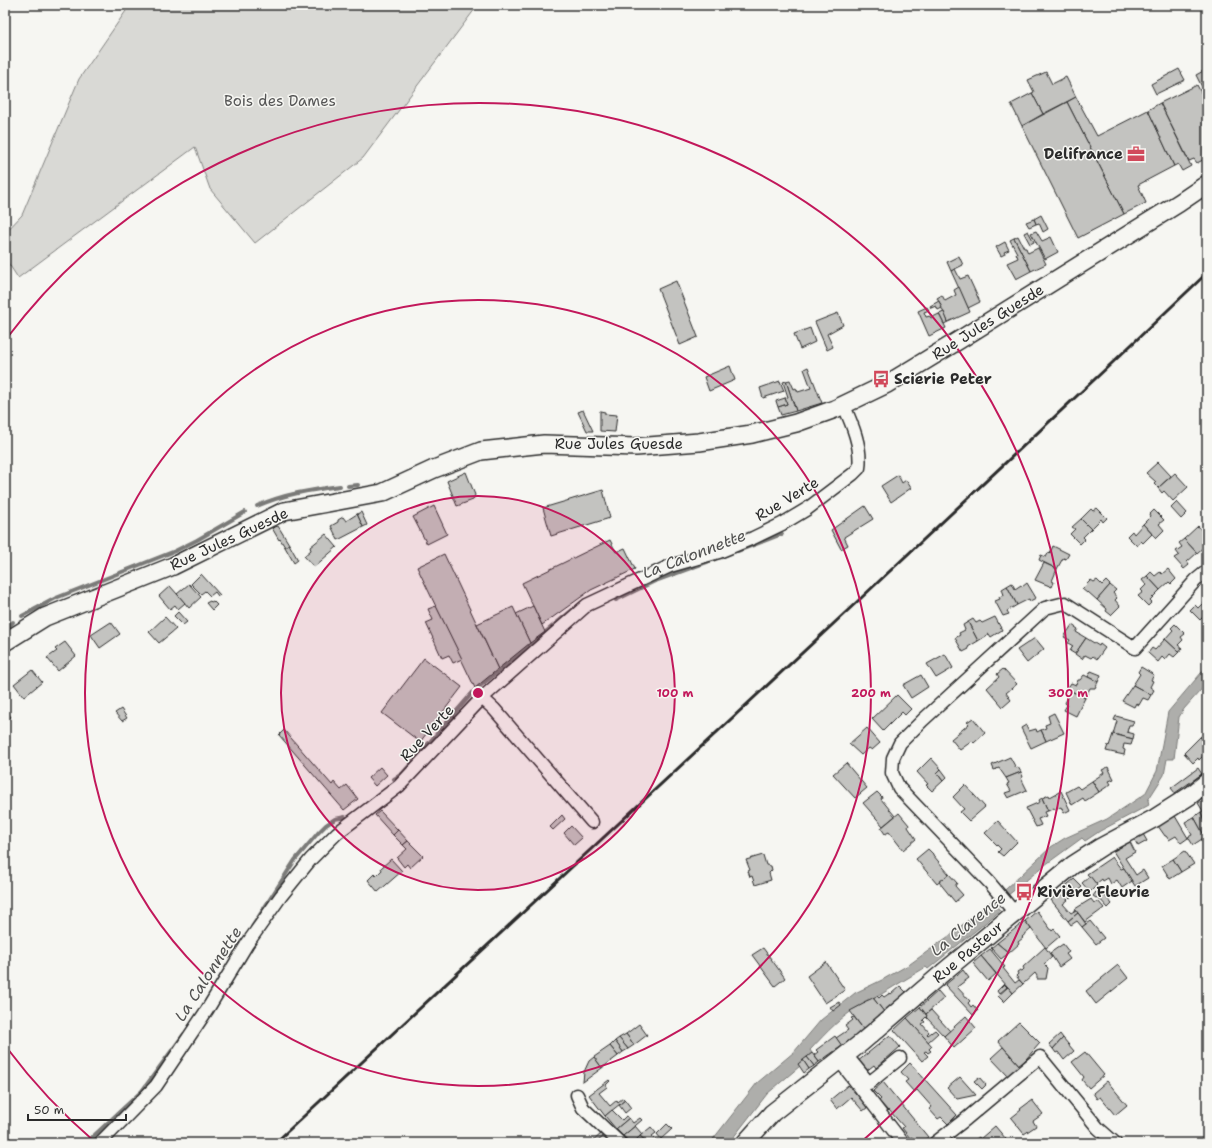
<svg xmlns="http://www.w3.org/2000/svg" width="1212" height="1148" font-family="'Shantell Sans',sans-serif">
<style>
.green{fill:#d9d9d5;stroke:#828280}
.water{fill:#aeaeab;stroke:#7a7a78}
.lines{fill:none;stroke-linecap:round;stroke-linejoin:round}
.stream{stroke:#7a7a78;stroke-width:4}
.building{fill:#c3c3c0;stroke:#2b2b2b}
.street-casing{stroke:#2b2b2b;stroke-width:15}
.secondary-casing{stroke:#2b2b2b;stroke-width:20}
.street{stroke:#f6f6f2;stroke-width:12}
.secondary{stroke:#f6f6f2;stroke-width:17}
.rail{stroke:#2b2b2b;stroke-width:3}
.ring{fill:none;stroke:#c2185b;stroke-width:2}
.labels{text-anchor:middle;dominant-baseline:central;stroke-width:3;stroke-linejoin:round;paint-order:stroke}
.park-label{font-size:15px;fill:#565656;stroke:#f6f6f2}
.poi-label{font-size:15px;font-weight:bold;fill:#2b2b2b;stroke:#f6f6f2;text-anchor:start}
.street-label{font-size:15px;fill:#2b2b2b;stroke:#f6f6f2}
.water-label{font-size:16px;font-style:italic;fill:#525251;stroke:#f6f6f2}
.centre{fill:#c2185b;stroke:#f6f6f2;stroke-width:2}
.ring-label{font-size:12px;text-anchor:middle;font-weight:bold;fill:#c2185b;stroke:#f6f6f2;stroke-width:3;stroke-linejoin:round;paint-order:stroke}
</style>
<rect width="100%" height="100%" fill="#f6f6f2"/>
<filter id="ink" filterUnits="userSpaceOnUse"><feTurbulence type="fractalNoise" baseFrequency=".025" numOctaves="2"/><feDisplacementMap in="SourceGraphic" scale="8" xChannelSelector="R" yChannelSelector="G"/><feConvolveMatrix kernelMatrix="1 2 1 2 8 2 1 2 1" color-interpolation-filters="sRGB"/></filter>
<g filter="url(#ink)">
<!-- green -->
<polygon class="green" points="130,5 478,5 363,158 255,243 210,189 195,147 18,278 5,258 5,233 22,215 79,79"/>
<!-- water -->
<path class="water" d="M1207,666V683L1184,709L1179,717L1174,759H1167L1164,775L1148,800L1149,805L1100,831L1085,841L1082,838L1045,865L996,905L1000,911L928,969L926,967L870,1001L869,999L864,1002L865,1003C842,1015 827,1032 810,1050L812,1053L798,1064L800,1066L767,1094L729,1143H710L757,1083L794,1052L821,1020L855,993L882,980L910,964L949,936L1006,889L1051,847L1065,838L1107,819L1145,794L1157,771L1168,712Z"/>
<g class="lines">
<!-- stream -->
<g class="stream">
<polyline points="348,486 358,485"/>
<path d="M257,506C284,494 311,490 340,486"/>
<polyline points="738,551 782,534"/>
<polyline points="616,600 655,581 715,559"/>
<polyline points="22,616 56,598 175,551 197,540 245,512"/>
<polyline points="5,621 10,625 13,622"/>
<polyline points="394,779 402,774 474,691 582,602"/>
<polyline points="252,927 295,860 318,833 326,825 335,819 345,817"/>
<polyline points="86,1143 142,1091 184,1034"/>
</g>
</g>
<!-- building -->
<g class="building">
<polygon points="1179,69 1185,80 1156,94 1151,84"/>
<polygon points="1207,69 1207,97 1196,75"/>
<polygon points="1046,72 1052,84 1066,77 1076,97 1043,114 1032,93 1034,92 1028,80"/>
<polygon points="1197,85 1207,104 1207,158 1197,163 1194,159 1189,161 1160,103"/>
<polygon points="1032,93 1043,114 1022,126 1011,104"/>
<polygon points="1076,97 1097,136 1148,110 1174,166 1138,185 1146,203 1124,214 1067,102"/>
<polygon points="1067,102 1124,214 1078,238 1022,126"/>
<polygon points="1160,103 1191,166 1182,171 1178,164 1174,166 1148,110"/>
<polygon points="1041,215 1048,229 1043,232 1039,223 1036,224 1034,219"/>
<polygon points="1034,219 1036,224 1029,227 1026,222"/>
<polygon points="1028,231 1034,242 1030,244 1024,233"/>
<polygon points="1036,231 1042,241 1051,237 1058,252 1045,259 1031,233"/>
<polygon points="1018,236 1024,248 1026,248 1028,253 1038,248 1046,264 1031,271 1014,238"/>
<polygon points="1014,238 1031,271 1016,279 1007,263 1018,258 1016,253 1017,253 1010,240"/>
<polygon points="1005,242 1009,250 1004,252 1005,254 1001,256 996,247"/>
<polygon points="959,256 963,265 951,271 947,262"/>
<polygon points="955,269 960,279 968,276 980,302 968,308 951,271"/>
<polygon points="676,281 698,337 680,345 658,289"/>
<polygon points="959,287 970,312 948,322 937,298 942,295 945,301 956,295 954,290"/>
<polygon points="939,301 942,308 938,310 936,306 931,308 930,306"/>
<polygon points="927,307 929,310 924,312 926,317 930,316 931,318 939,314 946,328 929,336 918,311"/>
<polygon points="944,312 948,322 944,324 939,314"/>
<polygon points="838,313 843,325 827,334 833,347 827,350 815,322"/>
<polygon points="810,328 815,342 800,349 794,334"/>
<polygon points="730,366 735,380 709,391 704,377"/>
<polygon points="808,367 822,403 796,411 786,381 790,380 794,389 796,388 798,392 811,388 804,369"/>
<polygon points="780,381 784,391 763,398 760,388"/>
<polygon points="786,381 796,411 781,415 778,407 787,404 785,398 788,397 783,382"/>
<polygon points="785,398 787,404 778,407 776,401"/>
<polygon points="583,410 593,431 587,431 578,412"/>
<polygon points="600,411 605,412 605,414 617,415 615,432 600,431"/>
<polygon points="1158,462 1171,476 1158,488 1154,484 1156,482 1146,473"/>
<polygon points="466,472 475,495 473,500 457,506 447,481"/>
<polygon points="1175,473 1188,487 1173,501 1164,491 1162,493 1158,488"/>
<polygon points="898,475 902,483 906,480 911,488 891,502 881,486"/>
<polygon points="603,490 610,518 551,536 543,508"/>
<polygon points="1177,502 1187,513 1181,519 1171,508"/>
<polygon points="434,506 447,534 427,544 413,517"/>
<polygon points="865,506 873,519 844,537 848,545 841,549 831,530"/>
<polygon points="1097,508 1107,518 1103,522 1101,519 1091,529 1081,519 1091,509 1093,511"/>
<polygon points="1154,510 1164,520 1159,524 1164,530 1156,538 1143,524 1151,516 1150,514"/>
<polygon points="361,512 367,525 363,527 357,514"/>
<polygon points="357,514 363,527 338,540 331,526 338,522 338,520 343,517 346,521"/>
<polygon points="1081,519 1091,529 1083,537 1085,539 1080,544 1070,534 1075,529 1072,527"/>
<polygon points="1143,524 1152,534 1143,543 1141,541 1137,546 1127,536 1132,531 1134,534"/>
<polygon points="278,526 289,544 285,547 280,539 279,540 272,528"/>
<polygon points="1198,526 1207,536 1207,547 1206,545 1197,553 1184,539"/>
<polygon points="326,534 337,547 314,567 304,556 311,550 310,547"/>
<polygon points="1184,539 1197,553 1187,562 1189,565 1184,569 1174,558 1179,555 1176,551 1182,547 1179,543"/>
<polygon points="610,540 616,552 625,548 635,569 591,590 542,625 522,583"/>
<polygon points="289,544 298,560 294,563 285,547"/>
<polygon points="1053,546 1069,554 1066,559 1063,558 1057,569 1039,560 1041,555 1046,557 1049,552 1050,553"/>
<polygon points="444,554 498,669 475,688 417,567"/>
<polygon points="1044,563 1057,569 1052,581 1054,582 1052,587 1035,580"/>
<polygon points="1168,569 1176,579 1171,584 1169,582 1160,590 1147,576 1151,572 1155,576 1160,572 1162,574"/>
<polygon points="201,574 220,595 218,596 215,592 210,596 205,591 201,594 191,584"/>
<polygon points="1147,576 1160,590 1150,600 1152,602 1148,606 1138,596 1143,592 1141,590 1146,585 1142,580"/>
<polygon points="1091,580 1094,582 1097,580 1102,585 1106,581 1110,585 1097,600 1088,592 1087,593 1082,589"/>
<polygon points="1012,583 1015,589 1021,585 1022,587 1027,583 1036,598 1030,601 1029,599 1017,605 1007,586"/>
<polygon points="189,584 201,597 189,608 177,594"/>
<polygon points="1110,585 1116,590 1113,593 1117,598 1115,600 1120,606 1111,615 1106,611 1107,609 1097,600"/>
<polygon points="170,586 185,603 178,609 175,605 170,609 159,596"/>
<polygon points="1007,586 1017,605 1007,611 1009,614 1003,616 995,601 1000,599 999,597 1004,595 1002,589"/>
<polygon points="1206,600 1207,619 1203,617 1200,620 1190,610 1195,605 1198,608"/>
<polygon points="210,601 211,602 213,601 217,605 212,610 206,603"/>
<polygon points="436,606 462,659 453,663 449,655 442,658 426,623 433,620 428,609"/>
<polygon points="533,606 545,632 530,643 516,614"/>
<polygon points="513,607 530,643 498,669 477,624"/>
<polygon points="178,612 187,622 183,625 174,616"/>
<polygon points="165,617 176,629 159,643 149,632"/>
<polygon points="995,617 1002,630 991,637 989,634 978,641 968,622 973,619 976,623 980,621 982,623"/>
<polygon points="111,622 120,634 100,648 91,635"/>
<polygon points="968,622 978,641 968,647 969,649 963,652 955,638 960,635 959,633 965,630 963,625"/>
<polygon points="1175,624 1185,634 1181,637 1183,640 1178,645 1182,648 1179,652 1165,639 1173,630 1171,628"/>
<polygon points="1072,625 1078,629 1076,632 1086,638 1075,654 1070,651 1073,646 1068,643 1070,640 1064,637"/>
<polygon points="1035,638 1044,649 1027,663 1017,650"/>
<polygon points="1086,638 1099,646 1100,644 1105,648 1097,659 1093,656 1091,658 1085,655 1082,659 1075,654"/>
<polygon points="1165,639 1179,652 1174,657 1170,654 1165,660 1162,657 1158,662 1148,653 1152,648 1155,650"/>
<polygon points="65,642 76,656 58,671 47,658 57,651 55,649"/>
<polygon points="945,654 953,668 936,678 927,664"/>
<polygon points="424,658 462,687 420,742 382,713"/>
<polygon points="1141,667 1154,675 1151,680 1153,681 1150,687 1154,690 1151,695 1133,685 1140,674 1138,672"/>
<polygon points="1003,669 1017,684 1006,693 1011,700 1003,707 987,688 999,677 997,674"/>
<polygon points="32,670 42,682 24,697 14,684"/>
<polygon points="1091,671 1101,675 1098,682 1088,677"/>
<polygon points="921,675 928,687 911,698 903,685"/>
<polygon points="1084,675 1098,682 1095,688 1090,688 1085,698 1067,689 1071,683 1076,685 1078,680 1080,680"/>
<polygon points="1133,685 1151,695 1148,700 1143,698 1139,705 1136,703 1134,707 1122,701"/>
<polygon points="1067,689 1085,698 1076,716 1064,710 1067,705 1065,703 1068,697 1064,694"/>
<polygon points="897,695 911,709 905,715 902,712 883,731 872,719"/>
<polygon points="5,709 11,717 5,722"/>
<polygon points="121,709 127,718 122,721 115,713"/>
<polygon points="1054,713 1064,733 1046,741 1041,730 1046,728 1045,725 1050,723 1048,716"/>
<polygon points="1116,716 1134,721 1132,725 1129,725 1127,732 1134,734 1133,739 1113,734 1117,721 1114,720"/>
<polygon points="973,718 985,733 974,743 972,741 960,750 951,739 969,724 967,722"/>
<polygon points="1026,725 1029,731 1036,729 1037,732 1041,730 1046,741 1031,748 1021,728"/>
<polygon points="867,728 880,743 872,750 869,748 861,755 849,744"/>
<polygon points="284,730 332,785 334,782 341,790 347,785 358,799 344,810 279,735"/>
<polygon points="1206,731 1207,732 1207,744 1200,737"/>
<polygon points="1113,734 1133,739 1131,745 1124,744 1123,749 1125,750 1124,755 1106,751 1108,745 1109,746"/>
<polygon points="1200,737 1207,744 1207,752 1199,760 1198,758 1193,763 1184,753"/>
<polygon points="1010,757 1016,768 1018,767 1021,772 1006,778 999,768 994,770 992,765"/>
<polygon points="931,758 941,769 937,773 943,781 932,791 926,785 928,784 917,772"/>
<polygon points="846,763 867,788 855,798 833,774"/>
<polygon points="380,767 387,775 375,786 368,778"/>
<polygon points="1108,767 1114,779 1109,781 1111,784 1099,792 1092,781 1104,773 1102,770"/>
<polygon points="1198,768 1202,774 1175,793 1171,788"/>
<polygon points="941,769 947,777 943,781 937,773"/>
<polygon points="1021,772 1023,777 1021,778 1027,790 1008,798 1005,793 1011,791 1007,784 1009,783 1006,778"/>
<polygon points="1092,781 1099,792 1085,801 1083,798 1072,805 1066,792 1077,786 1080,789"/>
<polygon points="965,785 985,807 969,821 960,812 964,809 953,797"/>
<polygon points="1061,791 1070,810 1064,813 1061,807 1055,810 1054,808 1048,811 1042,798 1049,795 1050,797"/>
<polygon points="877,792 882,797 881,799 895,816 883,826 863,803"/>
<polygon points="1042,798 1048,811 1044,812 1046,816 1038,819 1041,825 1036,827 1026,808 1040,802 1039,800"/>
<polygon points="1207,798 1207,825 1205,825 1201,812 1203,811 1198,803"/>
<polygon points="380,811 398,830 393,835 375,815"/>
<polygon points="1201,812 1207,829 1207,836 1205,837 1194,817"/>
<polygon points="899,813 909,825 908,827 916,839 903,850 889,832 885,834 881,828"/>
<polygon points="562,815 565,819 553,830 550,827"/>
<polygon points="1175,816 1188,838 1181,843 1176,836 1169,840 1166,836 1165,836 1158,826"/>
<polygon points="1194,817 1205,837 1193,845 1188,837 1192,835 1185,822"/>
<polygon points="998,821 1017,842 1003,856 998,852 1001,849 985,833"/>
<polygon points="571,826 582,838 574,845 564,833"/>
<polygon points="398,830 408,841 403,845 393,835"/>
<polygon points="1143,834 1147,841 1138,846 1134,839"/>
<polygon points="408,841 423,856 410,868 407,864 404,867 397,858 407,849 403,845"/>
<polygon points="1130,842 1135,852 1125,858 1136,875 1143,870 1148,878 1135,886 1113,851"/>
<polygon points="928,849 933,854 933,855 949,874 937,884 916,859"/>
<polygon points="1185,851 1194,864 1181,872 1173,859"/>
<polygon points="763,855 766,865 771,866 772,870 769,873 771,880 755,885 752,876 750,877 748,871 750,870 746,860"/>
<polygon points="1112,857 1121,869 1124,868 1132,881 1122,888 1117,880 1111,884 1108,878 1103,881 1102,879 1096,884 1087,874"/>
<polygon points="391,859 402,871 378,892 368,880 374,874 376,876 382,870 381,868"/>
<polygon points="1173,859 1181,872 1170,879 1162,866"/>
<polygon points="949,874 957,883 955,886 963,895 955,902 939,882"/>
<polygon points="1090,876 1097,885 1090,892 1082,883"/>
<polygon points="1074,879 1082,887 1070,898 1062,889"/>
<polygon points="1060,892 1068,900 1063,904 1071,913 1076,910 1078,913 1068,921 1051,900"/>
<polygon points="1096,892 1098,894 1103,893 1112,904 1108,908 1098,897 1096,898 1093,896"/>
<polygon points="1091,899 1094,903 1098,901 1104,908 1085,922 1075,909"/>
<polygon points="1037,911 1052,931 1054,929 1060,936 1046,948 1025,921"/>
<polygon points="1078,913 1086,924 1082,927 1077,921 1071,925 1068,921"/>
<polygon points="1025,921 1031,929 1022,937 1023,938 1018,942 1019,944 1009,953 997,943"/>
<polygon points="1090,921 1104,938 1096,944 1082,927"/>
<polygon points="997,943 1009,953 1001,959 991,948"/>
<polygon points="1063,944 1069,952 1066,954 1070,959 1059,967 1050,953"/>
<polygon points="1045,947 1052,957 1044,964 1048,968 1046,979 1037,979 1037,976 1035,973 1023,984 1016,976 1018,974 1017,972 1020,970 1022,971 1024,969 1023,967"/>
<polygon points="763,948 785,978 775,986 752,955"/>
<polygon points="990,949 1005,967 1003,968 1015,983 1019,980 1023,984 1013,993 981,956"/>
<polygon points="981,956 996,974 988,981 973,963"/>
<polygon points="826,962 845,990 825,1003 807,976"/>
<polygon points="1118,965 1128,978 1096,1004 1086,991"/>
<polygon points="963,970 969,978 957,987 970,1001 968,1003 971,1007 973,1005 978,1011 973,1015 945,985"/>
<polygon points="1004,984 1007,987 999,994 997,991"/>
<polygon points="900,986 907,993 885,1013 873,998 877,996 879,998 882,995 884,997 890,993 891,994"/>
<polygon points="1008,987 1013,993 1004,1002 998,996"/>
<polygon points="938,991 944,998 926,1014 920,1007"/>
<polygon points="873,998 885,1013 864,1030 850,1011 865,1003 864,1002"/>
<polygon points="839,1002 841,1005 833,1011 830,1007"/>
<polygon points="920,1007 927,1016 923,1020 925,1022 922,1024 929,1032 927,1034 928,1035 935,1030 938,1033 928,1042 907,1018"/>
<polygon points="931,1010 950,1031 944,1036 926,1017 927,1016 926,1014"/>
<polygon points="966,1016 976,1028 954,1048 944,1036"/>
<polygon points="854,1017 864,1030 842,1046 836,1038 848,1030 845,1026 853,1020 851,1018"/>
<polygon points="907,1018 932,1046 929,1049 931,1051 928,1053 926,1051 924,1052 928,1056 922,1061 894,1030"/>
<polygon points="1019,1022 1040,1043 1020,1066 998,1041"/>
<polygon points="639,1024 647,1035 634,1045 626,1034"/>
<polygon points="626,1034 634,1045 628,1049 619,1038"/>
<polygon points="1060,1034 1063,1038 1053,1049 1049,1044"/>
<polygon points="890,1035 900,1047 876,1068 874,1065 865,1072 857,1062"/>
<polygon points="835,1036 842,1046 819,1062 814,1055 818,1052 816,1050"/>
<polygon points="619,1038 628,1049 623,1052 615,1041"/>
<polygon points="1063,1038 1074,1051 1064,1060 1058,1052 1056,1053 1053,1049"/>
<polygon points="615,1041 623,1052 618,1056 610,1046"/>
<polygon points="610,1046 618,1056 602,1068 594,1057"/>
<polygon points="1003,1047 1020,1066 1009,1077 991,1058"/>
<polygon points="1085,1052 1104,1075 1089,1088 1082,1080 1084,1077 1072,1062"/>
<polygon points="812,1053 819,1062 814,1066 807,1057"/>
<polygon points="594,1057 602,1068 583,1082 584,1072 589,1061"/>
<polygon points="807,1057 814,1066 809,1069 803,1060"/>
<polygon points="803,1060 809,1069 804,1073 798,1064"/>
<polygon points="910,1063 957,1115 948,1124 941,1117 938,1119 929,1109 932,1107 917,1090 914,1092 905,1082 908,1080 901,1072"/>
<polygon points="960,1077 976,1095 957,1099 947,1088"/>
<polygon points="979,1077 986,1085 982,1089 974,1081"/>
<polygon points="609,1080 610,1081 606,1085 607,1087 599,1093 610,1106 617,1100 618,1102 623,1098 625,1100 605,1116 589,1095"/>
<polygon points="1107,1081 1127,1105 1115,1115 1100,1097 1097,1099 1093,1093"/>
<polygon points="883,1082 928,1137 921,1143 917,1143 912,1137 910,1138 902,1128 904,1127 889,1110 888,1111 879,1101 881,1099 873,1091"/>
<polygon points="848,1085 868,1107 863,1111 851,1097 837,1109 830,1100"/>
<polygon points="625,1100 631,1108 625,1113 619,1105"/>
<polygon points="1032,1100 1043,1114 1033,1121 1036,1126 1024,1134 1011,1118 1021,1110 1020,1109"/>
<polygon points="612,1110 622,1120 626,1116 629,1118 616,1129 605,1116"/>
<polygon points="629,1118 633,1123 640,1118 642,1120 623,1136 616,1129"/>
<polygon points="667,1124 672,1129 661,1139 657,1134"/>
<polygon points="635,1126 642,1134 633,1143 631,1143 623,1136"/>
<polygon points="995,1126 1006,1139 1001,1143 975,1143 973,1141 979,1137 980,1139"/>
<polygon points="651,1127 656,1133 652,1136 658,1142 657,1143 648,1143 640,1136"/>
<polygon points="603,1132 605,1135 596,1143 591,1143"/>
<polygon points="640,1136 648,1143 633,1143"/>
</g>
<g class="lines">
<!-- street casing -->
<g class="street-casing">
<g id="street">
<polyline points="482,698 494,709 592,822"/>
<polyline points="1015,913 989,882 899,788 892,773 893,758 900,743 923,720 1045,608 1065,603 1135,648 1196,580 1207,571"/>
<polyline points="846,1055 869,1083 900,1058"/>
<polyline points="839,1060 903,1143"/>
<polyline points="577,1095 583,1108 620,1143"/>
<path d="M100,1143L156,1086L207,1010L247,944L281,896L311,859L337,833L399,786L482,698L587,605L670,566L719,552L753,538L782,524L807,509L853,474L859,468C862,447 852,424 844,406"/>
<polyline points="935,1143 966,1119 1040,1057 1098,1128 1115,1143"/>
</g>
</g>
<!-- secondary casing -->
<g class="secondary-casing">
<g id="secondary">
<polyline points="5,642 45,617 173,566 284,511 382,493 434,469 481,451 544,444 636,447 699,442 752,434 796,423 835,409 887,384 956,342 1179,203 1207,184"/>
<polyline points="745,1143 772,1113 861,1043 946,970 1073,865 1101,847 1155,818 1191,795 1207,782"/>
</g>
</g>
<!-- street -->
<use href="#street" class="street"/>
<!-- secondary -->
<use href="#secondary" class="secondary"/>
<!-- rail -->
<polyline class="rail" points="275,1143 859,600 1111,364 1207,273"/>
</g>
</g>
<!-- distance rings -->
<circle cx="478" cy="693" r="197" fill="#c2185b" fill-opacity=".12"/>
<g class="ring">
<circle cx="478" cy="693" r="197"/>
<circle cx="478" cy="693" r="393"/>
<path d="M95 1142A590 590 0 0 1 7 1048M7 338A590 590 0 1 1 861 1142"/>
</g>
<!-- icons -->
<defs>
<g id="office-bare" transform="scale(1.38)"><path d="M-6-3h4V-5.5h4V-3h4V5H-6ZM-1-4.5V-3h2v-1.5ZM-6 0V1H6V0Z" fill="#d1495b" stroke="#f6f6f2" stroke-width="2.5" paint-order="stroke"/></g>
<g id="bus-bare" transform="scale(1.38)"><path d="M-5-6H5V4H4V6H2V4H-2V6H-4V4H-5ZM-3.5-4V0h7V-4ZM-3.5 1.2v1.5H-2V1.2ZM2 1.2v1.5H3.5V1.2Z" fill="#d1495b" stroke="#f6f6f2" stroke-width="2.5" paint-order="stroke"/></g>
</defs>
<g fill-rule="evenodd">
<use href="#office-bare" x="1136" y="154"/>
<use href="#bus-bare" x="881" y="379"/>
<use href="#bus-bare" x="1024" y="892"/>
</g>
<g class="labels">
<!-- park labels -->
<g class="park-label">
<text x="280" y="101">Bois des Dames</text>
</g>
<!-- poi labels -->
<g class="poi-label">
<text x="1123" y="154" text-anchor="end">Delifrance</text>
<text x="894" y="379">Scierie Peter</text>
<text x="1037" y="892">Rivière Fleurie</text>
</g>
<!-- street labels -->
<g class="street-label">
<text transform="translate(988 322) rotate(-32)">Rue Jules Guesde</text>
<text x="619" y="444">Rue Jules Guesde</text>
<text transform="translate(787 499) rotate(-31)">Rue Verte</text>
<text transform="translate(229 539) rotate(-25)">Rue Jules Guesde</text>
<text transform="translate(427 733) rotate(-47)">Rue Verte</text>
<text transform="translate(968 952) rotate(-40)">Rue Pasteur</text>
</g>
<!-- water labels -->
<g class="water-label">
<text transform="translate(694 554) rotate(-21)">La Calonnette</text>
<text transform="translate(968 924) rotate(-39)">La Clarence</text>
<text transform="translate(208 974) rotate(-57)">La Calonnette</text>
</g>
</g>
<circle cx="478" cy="693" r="6" class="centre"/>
<g class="ring-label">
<text x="675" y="697">100 m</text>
<text x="871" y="697">200 m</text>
<text x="1068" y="697">300 m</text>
</g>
<!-- margin -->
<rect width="1212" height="1148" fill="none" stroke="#f6f6f2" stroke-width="20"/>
<rect x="10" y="10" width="1192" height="1128" fill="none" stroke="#2b2b2b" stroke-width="1.5" filter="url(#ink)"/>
<!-- scale -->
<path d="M28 1114v6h98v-6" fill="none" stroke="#2b2b2b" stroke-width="2"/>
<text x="34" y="1114" font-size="12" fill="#2b2b2b" stroke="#f6f6f2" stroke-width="3" paint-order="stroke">50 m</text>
</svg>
